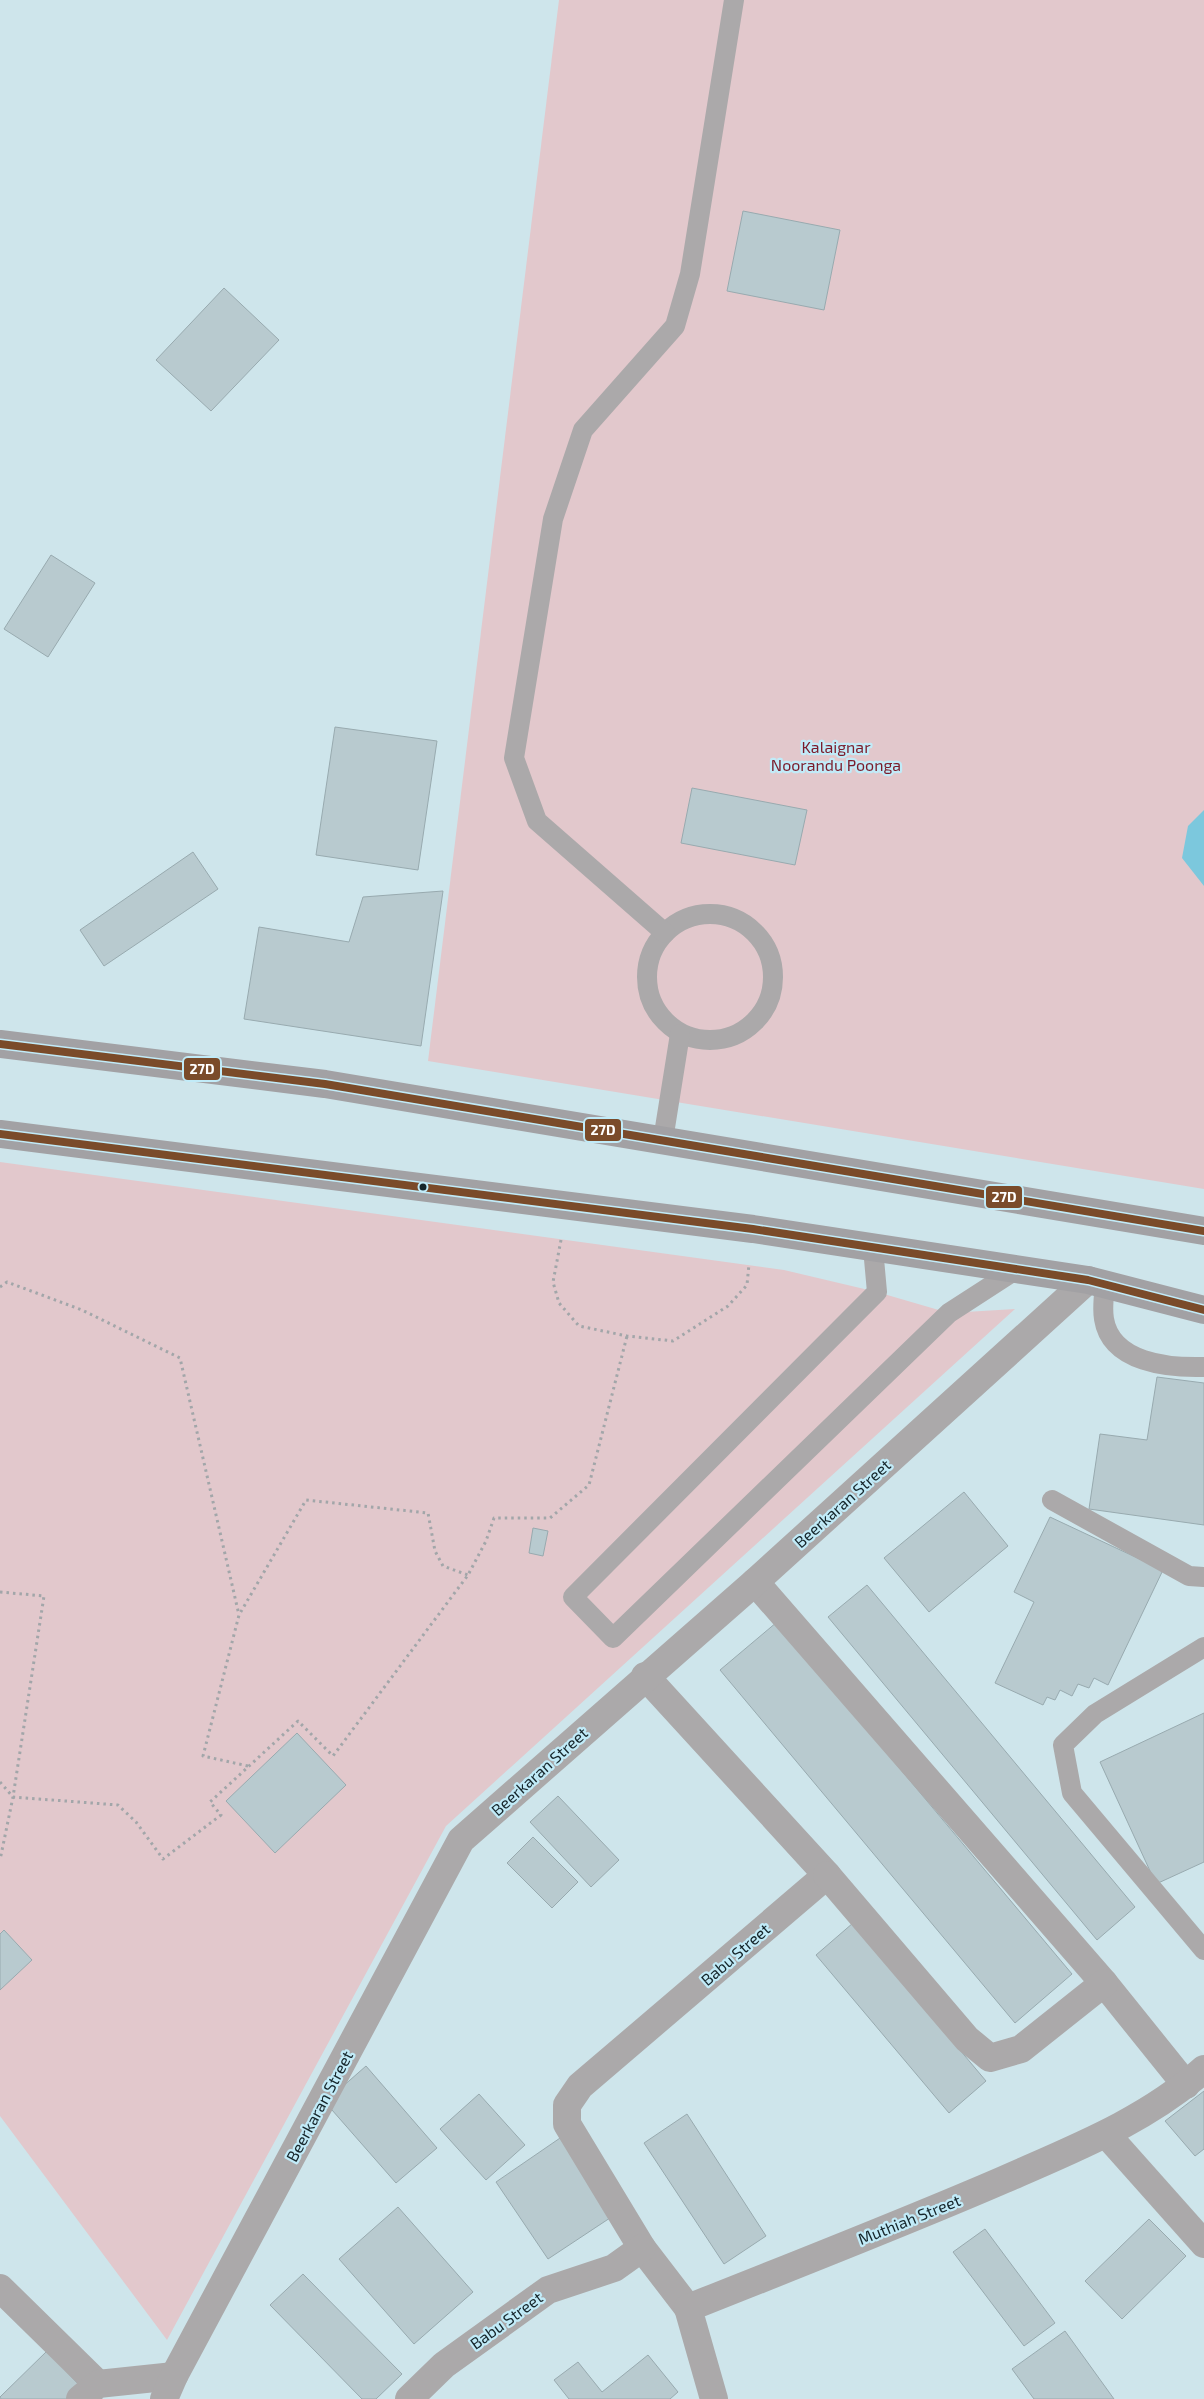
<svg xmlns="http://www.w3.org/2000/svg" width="1204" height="2399" font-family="'Exo 2',sans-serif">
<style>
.green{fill:#e2c8cc}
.water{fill:#7cc8dd}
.building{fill:#b8cacf;stroke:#98aaaf}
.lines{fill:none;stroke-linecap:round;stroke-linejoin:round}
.path{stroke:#a2a6a9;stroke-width:3;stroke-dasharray:2.5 4;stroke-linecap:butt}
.lane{stroke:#aba9aa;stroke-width:20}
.street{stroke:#aba9aa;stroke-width:28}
.primary{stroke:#a2a1a4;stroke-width:28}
.bus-1-casing{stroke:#c1ebf8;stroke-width:11}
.bus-1{stroke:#7a4b2a;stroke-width:8}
.bus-dot{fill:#15252a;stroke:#c1ebf8;stroke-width:2}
.labels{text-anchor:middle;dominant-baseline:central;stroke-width:4.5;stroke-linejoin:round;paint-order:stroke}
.park-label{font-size:16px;fill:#7b1b2a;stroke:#c1ebf8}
.street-label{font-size:16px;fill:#15252a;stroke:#c1ebf8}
.line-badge{stroke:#c1ebf8;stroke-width:2}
.badge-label{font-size:14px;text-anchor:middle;font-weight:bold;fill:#fff}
</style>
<rect width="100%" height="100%" fill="#cee5eb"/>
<!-- green -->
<g class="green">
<polygon points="559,0 1204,0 1204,1189 428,1061"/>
<polygon points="0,1162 784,1270 877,1292 949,1313 1015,1309 446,1826 167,2340 0,2116"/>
</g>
<!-- water -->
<polygon class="water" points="1204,810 1204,886 1182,858 1188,826"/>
<!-- building -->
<g class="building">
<polygon points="743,211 840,230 824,310 727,291"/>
<polygon points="224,288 279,340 211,411 156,360"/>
<polygon points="51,555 95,583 48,657 4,629"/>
<polygon points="335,727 437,741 418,870 316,855"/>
<polygon points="692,788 807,810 795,865 681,843"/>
<polygon points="193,852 218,889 104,966 80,930"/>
<polygon points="443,891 421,1046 244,1019 259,927 349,942 363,897"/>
<polygon points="1157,1377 1204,1383 1204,1525 1089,1509 1100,1434 1147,1440"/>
<polygon points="964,1492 1008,1546 929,1612 884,1558"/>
<polygon points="1050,1517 1163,1570 1108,1685 1094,1678 1089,1688 1078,1684 1072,1696 1060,1690 1055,1700 1047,1697 1043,1705 995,1683 1034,1602 1014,1592"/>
<polygon points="533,1528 548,1531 543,1556 529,1553"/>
<polygon points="867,1585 1135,1907 1097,1940 828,1617"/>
<polygon points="777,1622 1072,1974 1015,2023 720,1670"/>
<polygon points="1204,1713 1204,1862 1156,1884 1100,1762"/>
<polygon points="297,1733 346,1785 275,1853 226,1801"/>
<polygon points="558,1796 619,1860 591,1887 530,1822"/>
<polygon points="533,1837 578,1882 552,1908 507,1863"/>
<polygon points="853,1923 986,2081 949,2113 816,1955"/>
<polygon points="4,1930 32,1960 0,1990 0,1934"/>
<polygon points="366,2066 437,2148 396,2183 325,2102"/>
<polygon points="1204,2091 1204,2149 1195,2156 1165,2121"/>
<polygon points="479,2094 525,2145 486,2180 440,2129"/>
<polygon points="687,2114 766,2236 724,2264 644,2143"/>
<polygon points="563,2136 616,2214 548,2259 496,2182"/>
<polygon points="398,2207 473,2292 414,2344 339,2259"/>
<polygon points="1149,2219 1186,2256 1122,2319 1085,2281"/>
<polygon points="985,2229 1055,2323 1024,2346 953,2252"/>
<polygon points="303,2274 402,2374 376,2399 362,2399 270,2305"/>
<polygon points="1065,2331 1114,2399 1034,2399 1012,2369"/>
<polygon points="47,2351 80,2386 67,2399 1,2399 0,2397"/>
<polygon points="648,2355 678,2392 670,2399 569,2399 554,2380 578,2362 602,2392"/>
</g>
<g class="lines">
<!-- path -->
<g class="path">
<polyline points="561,1240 553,1282 559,1303 579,1326 627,1336 673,1341 728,1306 747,1285 749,1264"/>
<polyline points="0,1287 7,1282 82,1310 180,1358 239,1615"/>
<polyline points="0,1592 44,1596 13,1797 0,1860"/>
<polyline points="248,1766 203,1756 239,1615 306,1500 428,1513 435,1551 443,1566 468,1575"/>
<polyline points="0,1782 13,1797 118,1805 136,1822 163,1859 221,1815 210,1802 298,1721 333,1756 468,1575 486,1541 494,1518 550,1518 589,1485 627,1336"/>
</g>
<!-- lane -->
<g class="lane">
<circle cx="710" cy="977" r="63"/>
<polyline points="665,933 537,821 514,758 553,519 583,430 675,326 690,274 734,0"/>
<polyline points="663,1140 680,1034"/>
<polyline points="873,1248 877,1292 573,1597 613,1638 949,1313 1017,1269"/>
<path d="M1105,1284C1104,1295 1102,1308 1104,1319C1111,1363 1169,1368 1204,1367"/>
<polyline points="1052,1500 1189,1576 1204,1577"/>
<polyline points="1204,1647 1095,1714 1063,1745 1072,1793 1204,1950"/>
</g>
<!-- street -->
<g class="street">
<polyline points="755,1582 1104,1983 1186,2085"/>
<polyline points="645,1676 827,1875 580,2086 567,2105 567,2124 642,2248 688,2308"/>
<polyline points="827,1875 967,2039 990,2058 1021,2049 1104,1983"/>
<polyline points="1107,2135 1204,2244"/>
<polyline points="0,2288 98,2384"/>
<polyline points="80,2399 98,2384 174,2376"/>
<polyline points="164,2399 174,2376 461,1840 755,1582 1088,1280"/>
<polyline points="409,2399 444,2365 548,2290 614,2268 642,2248"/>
<path d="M714,2399L688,2308C793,2266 899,2225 1003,2180C1073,2149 1146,2121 1204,2069"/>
</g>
<!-- primary -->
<g class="primary">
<polyline points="0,1044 325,1084 1204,1231"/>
<polyline points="0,1134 753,1229 1088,1280 1204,1310"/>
</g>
<!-- bus-1 casing -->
<g class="bus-1-casing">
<g id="bus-1">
<polyline points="0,1044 325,1084 1204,1231"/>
<polyline points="0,1134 753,1229 1088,1280 1204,1310"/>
</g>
</g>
<!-- bus-1 -->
<use href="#bus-1" class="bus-1"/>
</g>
<!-- markers -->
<circle class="bus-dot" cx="423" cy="1187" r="4.5"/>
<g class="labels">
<!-- park labels -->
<g class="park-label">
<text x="836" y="746">Kalaignar<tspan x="836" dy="18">Noorandu Poonga</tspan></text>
</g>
<!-- street labels -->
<g class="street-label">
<text transform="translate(842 1503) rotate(-42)">Beerkaran Street</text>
<text transform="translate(539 1771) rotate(-42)">Beerkaran Street</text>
<text transform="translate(735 1954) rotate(-41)">Babu Street</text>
<text transform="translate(319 2106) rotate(-62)">Beerkaran Street</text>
<text transform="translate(909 2219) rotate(-22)">Muthiah Street</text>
<text transform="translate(506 2320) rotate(-36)">Babu Street</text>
</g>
</g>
<g class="line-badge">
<rect x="183" y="1057" width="38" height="24" rx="5" fill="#7a4b2a"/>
<rect x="584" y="1118" width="38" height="24" rx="5" fill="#7a4b2a"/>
<rect x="985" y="1185" width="38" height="24" rx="5" fill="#7a4b2a"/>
</g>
<g class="badge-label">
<text x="202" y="1074">27D</text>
<text x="603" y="1135">27D</text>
<text x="1004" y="1202">27D</text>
</g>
</svg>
